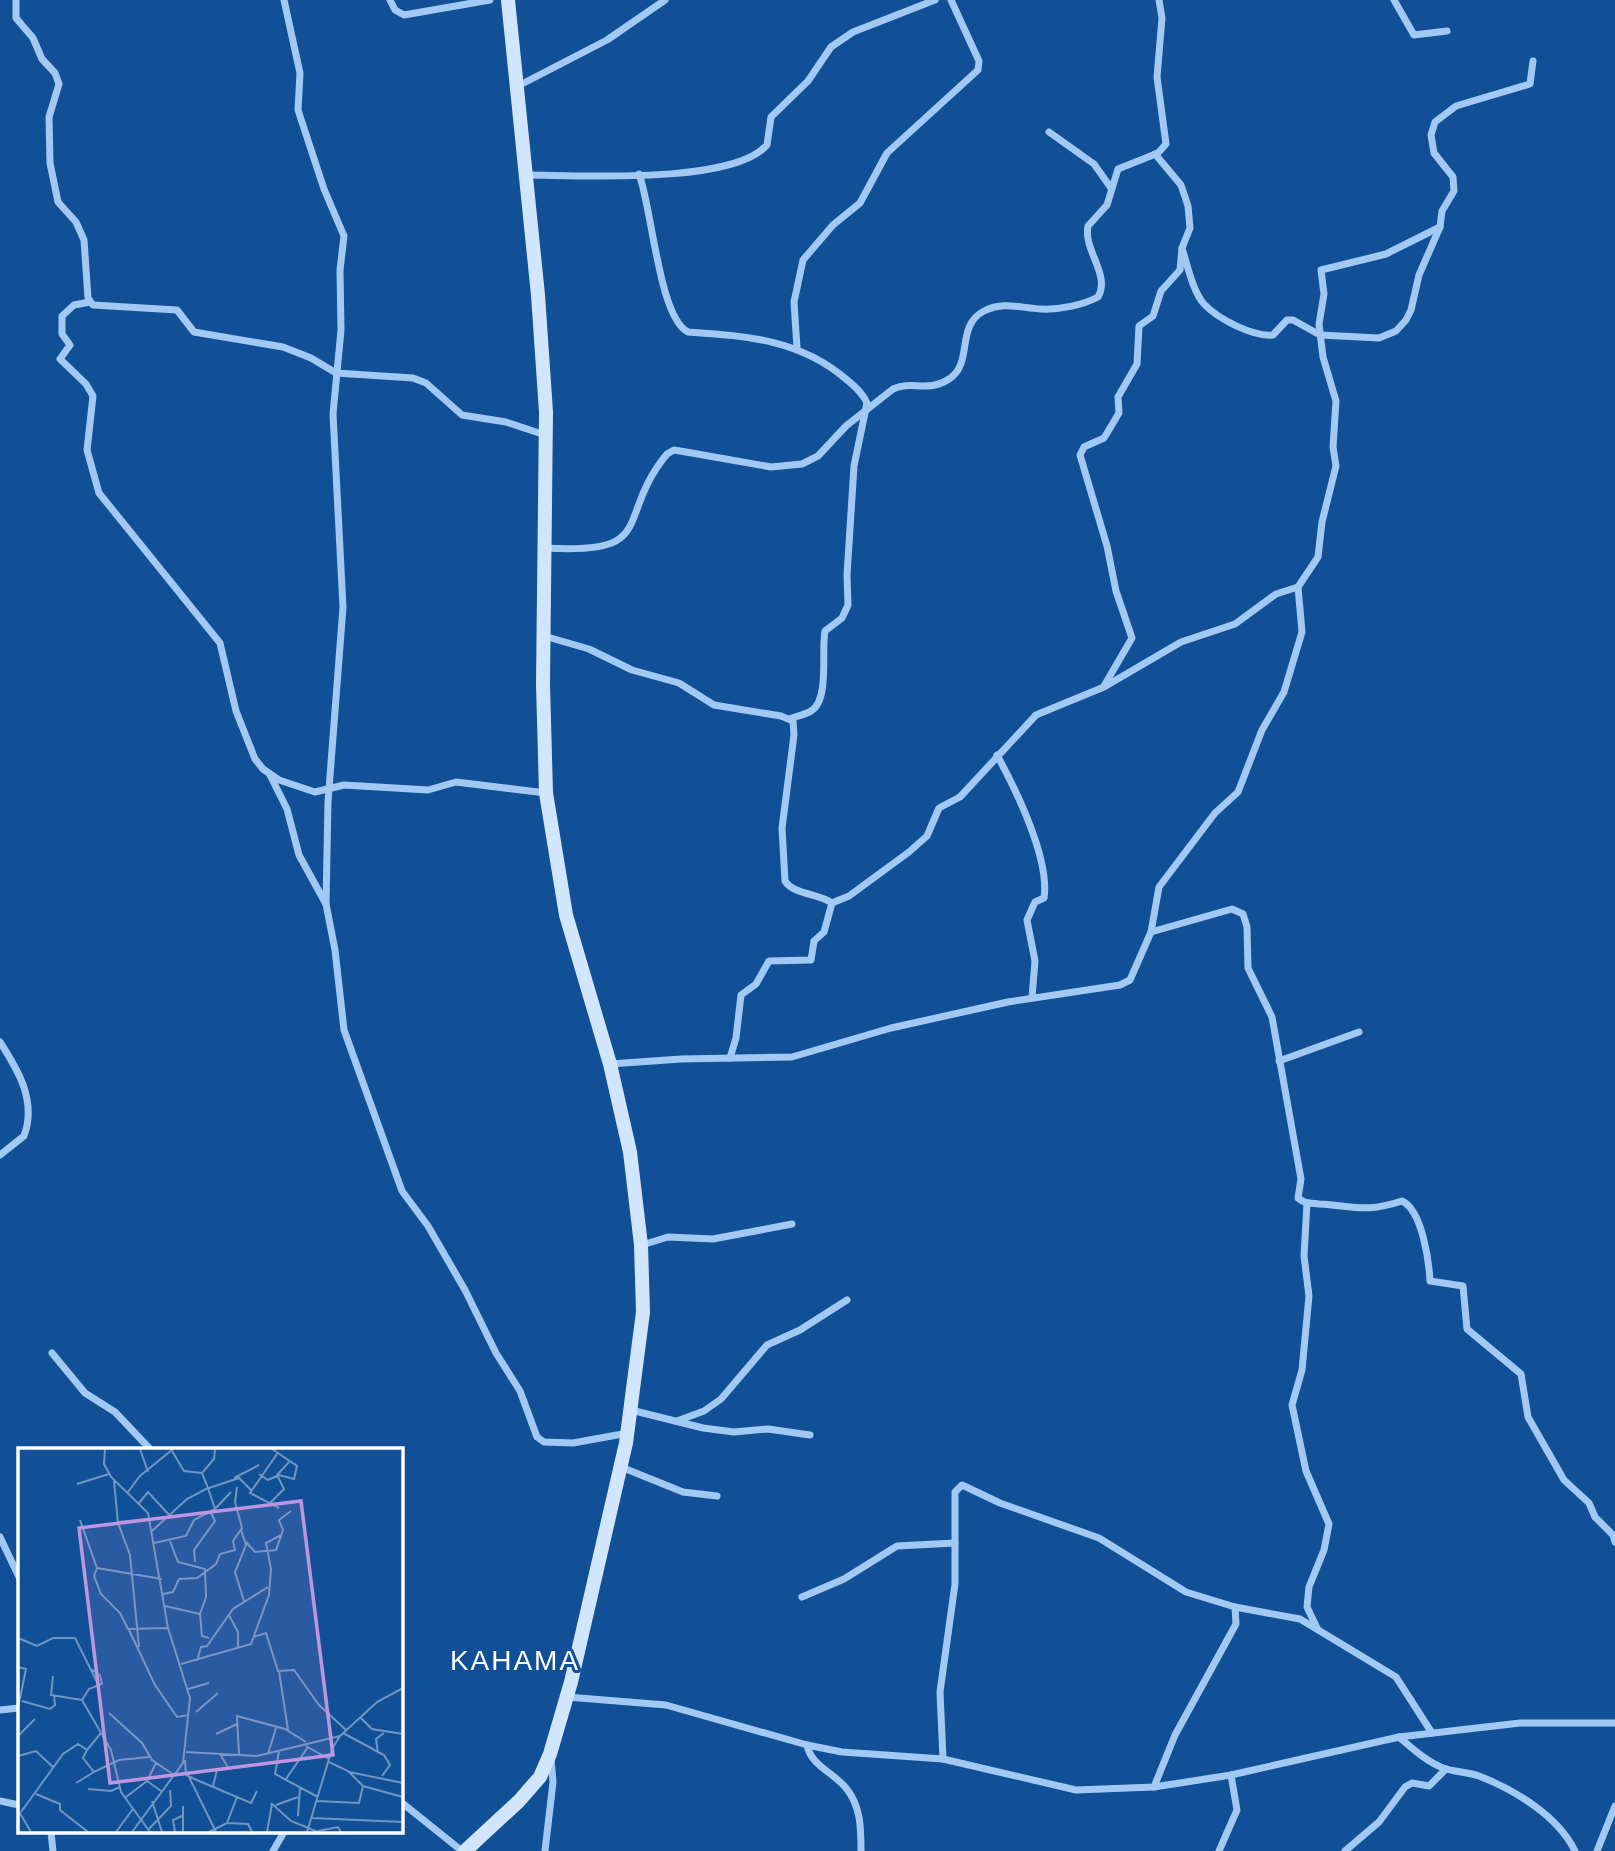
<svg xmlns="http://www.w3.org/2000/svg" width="1615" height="1851" font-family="Helvetica,sans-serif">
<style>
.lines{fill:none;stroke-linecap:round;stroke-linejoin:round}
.minor{stroke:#a1c9f4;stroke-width:7}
.secondary{stroke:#d1e5fd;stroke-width:14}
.labels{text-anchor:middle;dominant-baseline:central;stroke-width:6;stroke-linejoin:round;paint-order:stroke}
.quarter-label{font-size:28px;letter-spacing:2px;fill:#fff;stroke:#115097}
.inset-road{fill:none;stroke:#7096c1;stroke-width:2}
.view{fill:#bd96df;fill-opacity:0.15;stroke:#bd96df;stroke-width:3.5}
.inset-edge{fill:none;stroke:#fff;stroke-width:3.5}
</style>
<rect width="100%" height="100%" fill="#115097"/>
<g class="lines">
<!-- minor -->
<g class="minor">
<polyline points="16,0 16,18 33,38 42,59 55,73 59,84 49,117 50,163 58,202 76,222 84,240 88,298 93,305 177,310 194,332 283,347 311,358 336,373 413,378 426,383 462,415 506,422 545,435"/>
<polyline points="284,0 300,73 298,110 324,189 344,236 340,270 341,330 333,414 343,607 328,802 326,904"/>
<polyline points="390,0 395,10 404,15 490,0"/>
<polyline points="1394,0 1414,35 1447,31"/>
<polyline points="518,86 607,40 665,0"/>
<polyline points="1049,132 1094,164 1111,188"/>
<path d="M639,174C652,208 659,318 688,332C746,336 799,339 846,379C854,386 863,393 867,403L854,466L847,575L848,605L842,618L825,631C821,650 830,700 811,711C805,715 796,716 790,719"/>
<path d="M526,175C578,175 732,185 767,145L771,117L808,81L831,47L853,32L935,0"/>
<path d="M1182,248C1187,264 1193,292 1204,304C1218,319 1253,337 1273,335L1287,320H1293L1320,335L1379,338L1396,331L1406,320L1411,310L1419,275L1440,227L1442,211L1454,191L1453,177L1434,153L1431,135L1435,122L1456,106L1530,84L1533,61"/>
<polyline points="90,302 74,305 62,316 62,334 70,345 60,359 86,384 93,396 87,450 99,493 220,643 236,711 255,759 263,769 279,780 315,792 344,785 428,790 456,782 546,793"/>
<polyline points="797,348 794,302 803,260 833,225 860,203 887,153 978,70 979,61 951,0"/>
<path d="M545,548C660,555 614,518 667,454L674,450L686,452L771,467L802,464L818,456L846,426L893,389C912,380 928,393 949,379C974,363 955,326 984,311C1003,301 1021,308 1041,309C1059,310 1083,305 1098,297C1111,275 1083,250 1088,226L1107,205L1118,169L1158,153L1166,144L1157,77L1162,18L1159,0"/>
<path d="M544,636L589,649L632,670L679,683L714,705L781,716L793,721L794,735L782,828L785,881C794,895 818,893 832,903"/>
<polyline points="1104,686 1132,638 1116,591 1107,546 1080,455 1084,447 1104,438 1119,413 1118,397 1137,364 1139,326 1153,316 1161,291 1180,270 1182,248 1190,228 1188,206 1181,185 1155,154"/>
<path d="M997,755C1016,790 1050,859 1044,898L1035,902L1027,920L1035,961L1032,997"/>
<polyline points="270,775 287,809 299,855 326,904 335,950 344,1030 402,1191 428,1226 465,1290 496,1353 520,1391 537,1437 544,1442 573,1443 628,1433"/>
<path d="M1151,932L1232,909L1243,914L1247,927L1248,968L1272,1017L1301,1179L1298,1198C1305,1204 1310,1203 1319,1204C1355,1206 1365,1213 1402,1201C1422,1210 1429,1261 1430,1281L1463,1286L1467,1329L1521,1374L1528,1417L1564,1480L1589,1503L1595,1517L1613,1535L1615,1542"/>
<path d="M0,1042C18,1070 37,1101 24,1136L0,1155"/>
<polyline points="730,1058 736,1038 741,995 756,984 769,961 811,960 814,941 824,932 832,903 849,896 909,852 927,836 939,808 960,797 1036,715 1104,687 1181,642 1235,624 1276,594 1298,587"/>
<polyline points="1279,1061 1359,1032"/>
<polyline points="610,1064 681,1059 792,1057 891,1028 1008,1002 1120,985 1130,980 1151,932 1159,887 1215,813 1238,792 1262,730 1284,692 1302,632 1298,587 1318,557 1322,522 1336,466 1333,447 1336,401 1323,357 1319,324 1324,294 1321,270 1386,254 1440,227"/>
<polyline points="1307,1203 1304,1256 1309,1296 1302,1370 1292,1405 1306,1471 1329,1524 1324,1550 1309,1587 1307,1607 1317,1628"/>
<polyline points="642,1245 668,1237 713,1239 792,1224"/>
<polyline points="52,1353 85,1393 115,1412 151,1450"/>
<polyline points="631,1410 703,1428 734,1432 768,1429 810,1435"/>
<polyline points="677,1421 704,1411 721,1399 767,1345 800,1330 847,1300"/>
<polyline points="621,1467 683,1492 717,1496"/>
<polyline points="0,1537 19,1577"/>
<polyline points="802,1597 844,1579 897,1546 955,1543"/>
<polyline points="567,1697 666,1705 807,1745 842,1752 943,1759 1076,1790 1154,1787 1231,1775 1399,1737 1520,1723 1615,1723"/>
<polyline points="0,1710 19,1708"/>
<path d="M1399,1737C1413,1749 1426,1761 1443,1768C1454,1772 1468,1772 1479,1776C1515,1790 1558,1816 1575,1851"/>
<path d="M807,1745C811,1766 833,1772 846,1788C861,1806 861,1829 861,1851"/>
<polyline points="943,1759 940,1692 955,1584 955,1492 962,1485 1000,1503 1099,1538 1186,1592 1235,1607 1300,1619 1396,1677 1432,1733"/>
<polyline points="1154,1787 1175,1735 1236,1624 1235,1607"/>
<polyline points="0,1801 19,1805"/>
<polyline points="401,1802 462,1851"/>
<polyline points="51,1832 53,1851"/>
<polyline points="273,1851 284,1832"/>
<polyline points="545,1851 553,1782 551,1758"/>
<polyline points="1219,1851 1237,1810 1231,1775"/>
<polyline points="1345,1851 1379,1822 1405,1787 1412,1783 1429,1786 1446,1769"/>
<polyline points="1597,1851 1615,1806"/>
</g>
<!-- secondary -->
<polyline class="secondary" points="465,1851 519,1801 540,1777 550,1754 571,1682 626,1443 643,1312 641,1245 630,1152 610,1064 566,915 546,793 543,684 546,412 538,295 508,0"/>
</g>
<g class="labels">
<!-- quarter labels -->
<g class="quarter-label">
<text x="515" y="1660">KAHAMA</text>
</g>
</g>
<!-- overview -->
<g transform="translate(18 1448)">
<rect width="385" height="385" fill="#115097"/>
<path class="inset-road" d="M87,1L86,16L93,29L130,65L150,180L172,250L165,315L114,384M122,1L130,24M154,3L166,23L184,25M259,6L232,45L261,60M241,26L250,32L261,27L276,31L279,18L254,1M216,30L241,17M96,33L100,75L112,107L121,199M59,36L91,26M191,40L221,30L233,42M110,44L122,28L155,1M121,55L130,44L153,69M252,55L266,41L259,27L271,14M197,61L213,44M62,72L79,120L144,131M100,74L131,71M223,82L228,97L217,124L226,153M134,83L169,51L190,40L184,25L196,11L197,1M152,93L160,114L187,121L188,149L182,166M228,94L237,104L258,102L265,82L261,72L273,63M136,95L168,88L176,72L197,61L190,40M177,114L176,102L197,73L192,63M79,120L76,128L83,146L102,165L110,181L150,180M145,146L155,144L161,131L179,130L198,116L202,106L217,102L215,93L224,80L217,54L219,39M147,158L182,166L184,188L191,190M211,167L220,184V200M111,182L137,237L159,269L171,267M235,189L248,185L260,223L276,222L301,257L328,282M0,190L19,198L35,190H57L81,238M179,213L183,199L189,198L215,161L250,139M163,216L233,196L251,147L253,121L248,95L263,87M0,219L8,221L0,260M73,221L82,227L84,236L71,241L64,252L93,302L103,344L132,384M261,223L270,282M35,228L33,247L64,252M170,241L191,235M4,253L32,261L37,257L36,248M178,264L200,245M91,265L124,295L134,312L156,327M342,269L354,281L385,286M325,285L366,307L372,317L364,328M198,286L219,276M0,288L17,271M288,298L311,311M69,302L83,285M261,303L257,326L300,349M168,304L239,308L322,288L359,254L385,240M360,305L358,291L366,285M221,306L219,268L267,281L288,294M250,306L258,280M0,308L18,303L36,320M167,312L168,327L181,333L233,355L239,343M311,314L330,323L345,338L385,349M138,315L129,333L143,343M331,324L385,335M171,329L198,384M268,331L290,299M58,335L76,324M195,338L199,322L211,321L202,306M70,341L93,343L102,339M18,346L42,356V362L70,384M108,349L129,333M134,353L144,384M299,353L341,355L345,338M253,355L273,373L300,384M258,357L280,349M165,358V384M0,362L13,384M3,364L45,306L60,296L69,302L65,310L76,324L101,312L131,309M280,368L282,340M294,370L385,374M209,375L219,349M131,381L153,358L152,342M300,383L320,379L323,384M98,384L115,361M157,384L155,372L164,368M191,384L209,375L230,376L234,384M249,384L254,356M289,384L314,301L322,288"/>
<path class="view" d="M283,53L315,307L92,335L61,80Z"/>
<rect width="385" height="385" class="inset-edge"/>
</g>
</svg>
